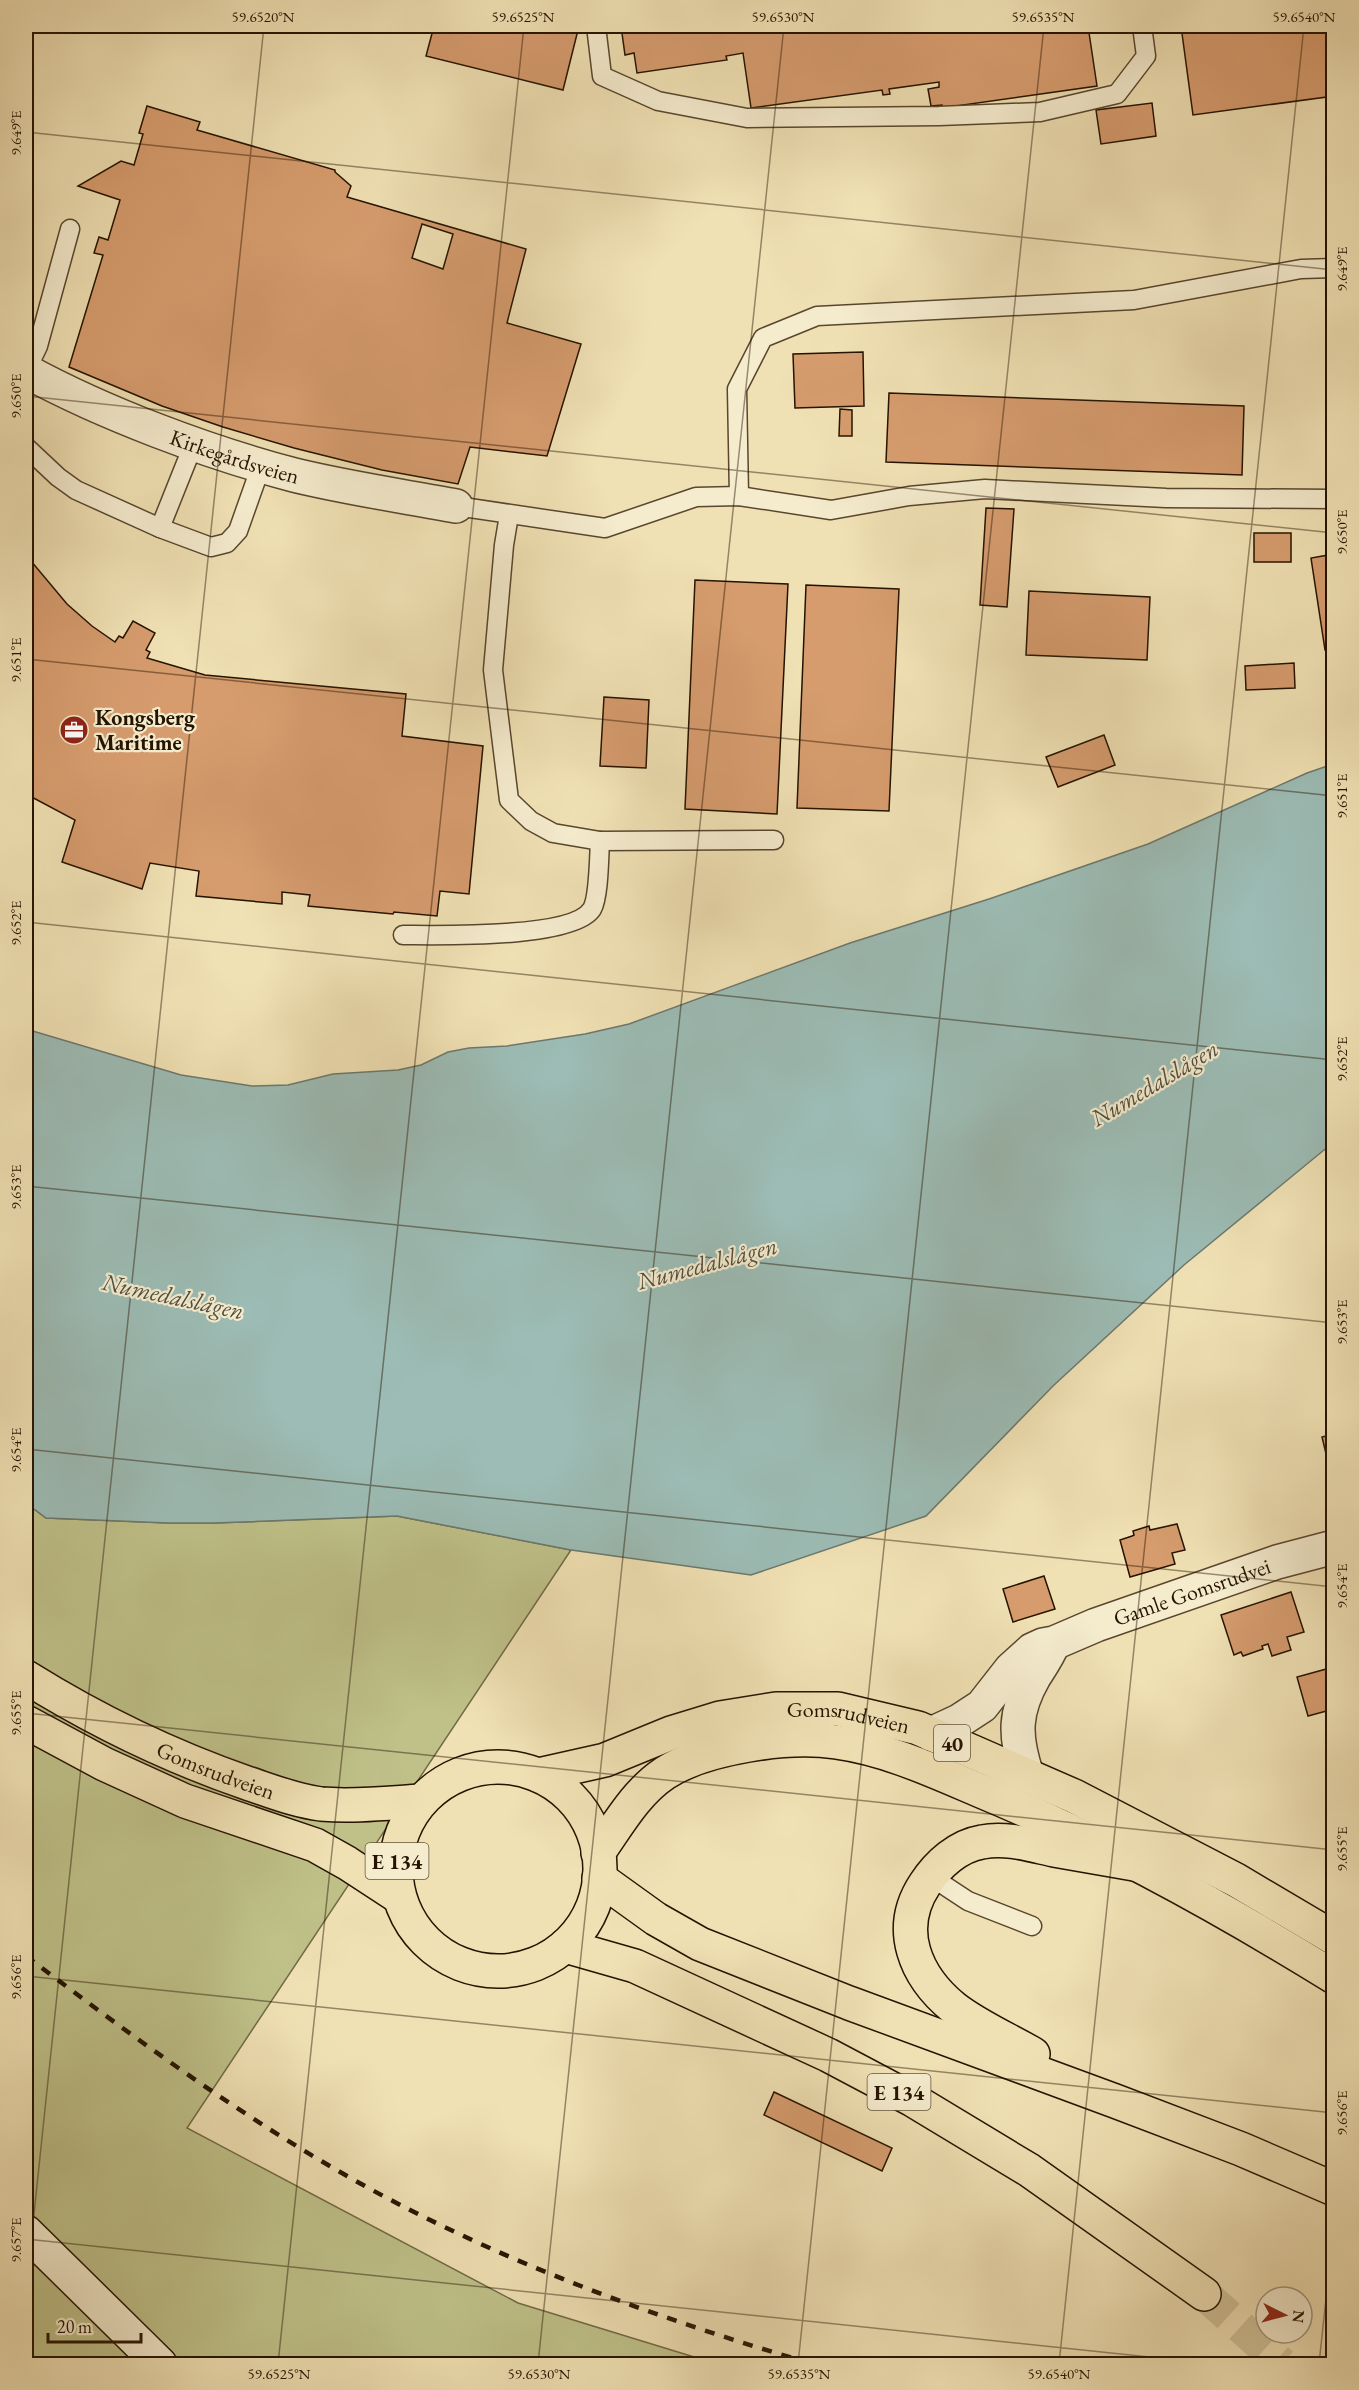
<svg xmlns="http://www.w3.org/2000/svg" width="1359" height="2390" font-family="'EB Garamond',serif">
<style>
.green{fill:#bfc189;stroke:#726a45;stroke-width:1.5}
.water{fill:#9cbcb5;stroke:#6c786d;stroke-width:1.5}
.building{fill:#d69c6e;stroke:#251301;stroke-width:1.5;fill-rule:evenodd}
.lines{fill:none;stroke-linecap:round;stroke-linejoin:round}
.highway-tunnel{stroke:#d2c299;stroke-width:33;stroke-dasharray:33 16;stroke-linecap:butt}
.lane-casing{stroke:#58462e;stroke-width:21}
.street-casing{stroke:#58462e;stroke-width:36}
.secondary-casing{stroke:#251301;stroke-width:36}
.primary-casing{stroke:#251301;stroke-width:36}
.highway-casing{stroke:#251301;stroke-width:36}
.lane{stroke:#f5ecce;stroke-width:18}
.street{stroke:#f5ecce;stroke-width:33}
.secondary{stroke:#f5ecce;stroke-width:33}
.primary{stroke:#f0e1b4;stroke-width:33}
.highway{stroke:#f0e1b4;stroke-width:33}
.rail{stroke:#251301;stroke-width:4.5;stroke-dasharray:10 10;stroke-linecap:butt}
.ticks{fill:none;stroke:#251301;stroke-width:1.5;stroke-opacity:0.45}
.labels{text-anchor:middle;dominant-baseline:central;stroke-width:4.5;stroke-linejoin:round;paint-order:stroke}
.shield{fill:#f5ecce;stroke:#63543e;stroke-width:1.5}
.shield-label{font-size:21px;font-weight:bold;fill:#251301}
.street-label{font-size:22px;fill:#251301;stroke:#f5ecce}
.poi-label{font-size:22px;font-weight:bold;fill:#251301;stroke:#f5ecce;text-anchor:start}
.water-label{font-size:24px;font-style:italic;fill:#4f4e40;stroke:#f5ecce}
.neatline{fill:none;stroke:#251301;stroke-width:2}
.ticks-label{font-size:15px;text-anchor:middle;fill:#251301}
</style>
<rect width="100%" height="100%" fill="#f0e1b4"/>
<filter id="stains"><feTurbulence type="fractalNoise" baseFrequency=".00333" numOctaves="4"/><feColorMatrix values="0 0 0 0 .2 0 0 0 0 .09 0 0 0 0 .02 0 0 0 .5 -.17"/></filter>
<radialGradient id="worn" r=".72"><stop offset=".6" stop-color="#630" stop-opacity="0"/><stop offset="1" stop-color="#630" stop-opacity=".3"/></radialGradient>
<!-- green -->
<polygon class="green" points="26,1503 46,1518 168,1523 214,1523 397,1516 571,1550 187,2128 518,2303 717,2364 26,2364"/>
<!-- water -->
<polygon class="water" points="1333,764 1333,1145 1324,1150 1184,1265 1053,1386 926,1516 751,1575 571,1550 397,1516 214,1523 168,1523 46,1518 26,1503 26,1029 181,1075 252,1086 288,1085 333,1074 398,1070 421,1065 448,1052 469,1048 507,1046 585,1034 629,1024 850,943 989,899 1148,844 1307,773"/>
<!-- building -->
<g class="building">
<polygon points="434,26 579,26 563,90 426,56"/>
<polygon points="621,26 1088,26 1097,86 942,108 942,105 931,106 928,89 939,87 939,82 889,89 890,94 883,95 882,90 751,108 743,53 726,56 727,60 637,73 634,53 625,55"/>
<polygon points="1181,26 1334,26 1334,96 1193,115"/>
<polygon points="1152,103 1156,136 1101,144 1096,110"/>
<path d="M147,106L200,122L197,130L335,170V172L351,186L347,197L526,249L507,323L581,344L547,456L470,447L458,484L382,470L294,448L223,427L162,406L69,367L103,255L94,253L99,237L108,240L120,200L78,186L121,161L134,165L143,134L139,133ZM422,224L453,234L443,269L412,258Z"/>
<polygon points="863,352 864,406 795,408 793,354"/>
<polygon points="889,393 1244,406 1242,475 886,462"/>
<polygon points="840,409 852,410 852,436 839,436"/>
<polygon points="986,508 1014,509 1007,607 980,605"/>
<rect x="1254" y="533" width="37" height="29"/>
<polygon points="1334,554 1334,649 1325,650 1311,558"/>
<polygon points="26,555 67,604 92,626 115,642 119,636 123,638 133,621 155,633 146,650 150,652 147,658 205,675 406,694 402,736 483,746 469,894 440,891 437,916 394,912 393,914 308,906 310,895 282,892 282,904 196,896 199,871 150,863 142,889 62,862 75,820 26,794"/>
<polygon points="695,580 788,584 777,814 685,809"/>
<polygon points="806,585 899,589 889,811 797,808"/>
<polygon points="1029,591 1150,597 1147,660 1026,655"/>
<polygon points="1294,663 1295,688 1246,690 1245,666"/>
<polygon points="604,697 649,700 646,768 600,766"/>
<polygon points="1104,735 1115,765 1058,787 1046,757"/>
<polygon points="1334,1434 1334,1461 1328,1462 1322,1437"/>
<polygon points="1177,1524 1185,1550 1172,1553 1175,1564 1130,1577 1120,1540 1132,1536 1134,1535 1133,1531 1149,1526 1150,1530"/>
<polygon points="1044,1576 1055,1609 1013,1622 1003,1589"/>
<polygon points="1291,1592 1304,1632 1287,1637 1291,1650 1272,1656 1268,1644 1262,1646 1263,1649 1243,1656 1241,1652 1234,1655 1221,1615"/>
<polygon points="1330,1668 1334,1681 1334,1709 1308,1716 1297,1677"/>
<polygon points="774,2092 892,2148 882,2171 764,2115"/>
</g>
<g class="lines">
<!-- highway-tunnel -->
<polyline class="highway-tunnel" points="1204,2294 1282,2364"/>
<!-- lane casing -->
<g class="lane-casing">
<g id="lane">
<polyline points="596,26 602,76 658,101 747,118 939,116 1040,112 1117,94 1146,56 1142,26"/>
<polyline points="26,371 38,346 70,229"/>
<polyline points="26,447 58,477 76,490 160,528 211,547 227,543 238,531 261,466"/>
<polyline points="739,496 737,389 763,338 817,316 1134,300 1301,269 1334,268"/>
<polyline points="456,506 605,528 696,497 739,496 831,510 909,496 985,489 1166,498 1334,499"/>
<polyline points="509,515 504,545 493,670 509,800 531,821 553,833 600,841 774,840"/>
<polyline points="160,528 194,443"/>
<path d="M403,935C437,935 573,939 592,909C599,897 599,856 600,841"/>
<polyline points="930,1876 968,1901 1032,1926"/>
</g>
</g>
<!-- street casing -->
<g class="street-casing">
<g id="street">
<path id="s1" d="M26,371C105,414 207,452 294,475C347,488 402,496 456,506"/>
<path id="s2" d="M931,1734L959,1721L982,1706L1011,1669L1032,1650L1043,1645L1054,1643L1096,1625L1277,1562L1334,1547"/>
<path d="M1027,1775C1014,1736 1014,1712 1034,1677C1041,1666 1048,1656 1053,1644"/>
</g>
</g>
<!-- secondary casing -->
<g class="secondary-casing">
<polyline id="secondary" points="26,2232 160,2364"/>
</g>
<!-- primary casing -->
<g class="primary-casing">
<g id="primary">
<path id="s3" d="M538,1775L605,1760L671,1733L720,1718L776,1709H838L918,1728L1074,1796L1236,1880L1334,1938"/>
<path d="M598,1853C618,1825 635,1793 665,1773C706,1747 788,1735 836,1742C887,1749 934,1771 981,1791C1104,1842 1221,1907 1334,1977"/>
</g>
</g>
<!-- highway casing -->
<g class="highway-casing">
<g id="highway">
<path id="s4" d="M26,1677C95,1720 169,1756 247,1783C271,1791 296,1801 321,1804C354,1807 389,1803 421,1801"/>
<polyline points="26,1722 104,1764 185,1801 315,1845 347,1863 399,1897"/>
<circle cx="498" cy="1869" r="102"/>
<polyline points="599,1878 656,1919 700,1944 849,2003 1115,2101 1241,2149 1334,2189"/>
<polyline points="565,1946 635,1966 828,2055 913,2100 1029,2170 1204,2294"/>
<path d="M1033,2054C1007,2039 977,2026 954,2008C915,1976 895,1929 925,1884C938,1864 958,1846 982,1842C1006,1837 1031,1845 1054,1850C1083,1855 1111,1860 1140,1865"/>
</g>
</g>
<!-- lane -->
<use href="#lane" class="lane"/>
<!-- street -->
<use href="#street" class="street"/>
<!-- secondary -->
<use href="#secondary" class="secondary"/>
<!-- primary -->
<use href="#primary" class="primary"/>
<!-- highway -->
<use href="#highway" class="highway"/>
<!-- rail -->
<path class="rail" d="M26,1956C141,2043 259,2130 387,2198C523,2270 666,2321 813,2364"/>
</g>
<!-- ticks -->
<path class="ticks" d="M26,132L1334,270M26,396L1334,533M26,659L1334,796M26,922L1334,1060M26,1186L1334,1323M26,1449L1334,1587M26,1713L1334,1850M26,1976L1334,2113M26,2239L1216,2364M26,2290L264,26M278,2364L524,26M538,2364L784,26M798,2364L1044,26M1059,2364L1304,26M1319,2364L1334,2224"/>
<!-- icons -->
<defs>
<g id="office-disc" transform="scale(1.5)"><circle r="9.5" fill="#8f2418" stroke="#f5ecce"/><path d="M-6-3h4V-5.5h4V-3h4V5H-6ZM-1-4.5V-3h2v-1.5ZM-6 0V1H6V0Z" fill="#fff"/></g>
</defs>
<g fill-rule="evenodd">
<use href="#office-disc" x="74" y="730"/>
</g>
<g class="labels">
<!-- shield labels -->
<g class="shield">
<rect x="934" y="1725" width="36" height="36" rx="4.5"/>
<rect x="365.5" y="1843" width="63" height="36" rx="4.5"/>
<rect x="867.5" y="2074" width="63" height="36" rx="4.5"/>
</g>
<g class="shield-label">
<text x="952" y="1743">40</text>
<text x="397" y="1861">E 134</text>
<text x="899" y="2092">E 134</text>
</g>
<!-- street labels -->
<g class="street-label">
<text stroke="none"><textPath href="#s1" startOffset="226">Kirkegårdsveien</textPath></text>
<text stroke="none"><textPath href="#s2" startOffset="304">Gamle Gomsrudvei</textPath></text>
<text stroke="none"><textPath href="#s3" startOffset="321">Gomsrudveien</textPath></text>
<text stroke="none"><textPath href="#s4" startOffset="212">Gomsrudveien</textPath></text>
</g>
<!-- poi labels -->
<g class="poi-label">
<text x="95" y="717">Kongsberg<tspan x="95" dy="25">Maritime</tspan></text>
</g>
<!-- water labels -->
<g class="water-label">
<text transform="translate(1154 1083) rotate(-31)">Numedalslågen</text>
<text transform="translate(707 1263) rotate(-15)">Numedalslågen</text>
<text transform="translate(173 1296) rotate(12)">Numedalslågen</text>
</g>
</g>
<!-- margin -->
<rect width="1359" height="2390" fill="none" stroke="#f0e1b4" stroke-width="66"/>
<!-- north arrow -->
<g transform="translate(1284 2315) rotate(96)"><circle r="28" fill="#f5ecce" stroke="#a2957c" stroke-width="1.5"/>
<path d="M0-4.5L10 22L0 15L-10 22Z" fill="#8f2418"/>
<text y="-9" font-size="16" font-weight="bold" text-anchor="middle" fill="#251301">N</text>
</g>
<!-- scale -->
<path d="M48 2333v9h93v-9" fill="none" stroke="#251301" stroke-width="3"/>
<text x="57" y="2333" font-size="18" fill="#251301" stroke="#f5ecce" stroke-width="4.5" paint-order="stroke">20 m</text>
<rect x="33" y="33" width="1293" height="2324" class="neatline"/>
<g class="ticks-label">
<text x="263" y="22">59.6520°N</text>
<text x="523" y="22">59.6525°N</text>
<text x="783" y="22">59.6530°N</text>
<text x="1043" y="22">59.6535°N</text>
<text x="1304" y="22">59.6540°N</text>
<text transform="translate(16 133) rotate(-90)" y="5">9.649°E</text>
<text transform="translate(1342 269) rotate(-90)" y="5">9.649°E</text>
<text transform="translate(16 396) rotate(-90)" y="5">9.650°E</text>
<text transform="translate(1342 532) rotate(-90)" y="5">9.650°E</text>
<text transform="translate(16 660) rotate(-90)" y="5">9.651°E</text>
<text transform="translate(1342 796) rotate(-90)" y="5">9.651°E</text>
<text transform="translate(16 923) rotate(-90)" y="5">9.652°E</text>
<text transform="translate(1342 1059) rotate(-90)" y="5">9.652°E</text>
<text transform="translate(16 1187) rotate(-90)" y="5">9.653°E</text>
<text transform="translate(1342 1322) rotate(-90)" y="5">9.653°E</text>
<text transform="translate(16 1450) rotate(-90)" y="5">9.654°E</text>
<text transform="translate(1342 1586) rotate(-90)" y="5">9.654°E</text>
<text transform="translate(16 1713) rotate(-90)" y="5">9.655°E</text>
<text transform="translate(1342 1849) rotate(-90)" y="5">9.655°E</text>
<text transform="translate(16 1977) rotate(-90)" y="5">9.656°E</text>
<text transform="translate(1342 2113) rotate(-90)" y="5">9.656°E</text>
<text transform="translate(16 2240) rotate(-90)" y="5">9.657°E</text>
<text x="279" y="2379">59.6525°N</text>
<text x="539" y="2379">59.6530°N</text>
<text x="799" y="2379">59.6535°N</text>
<text x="1059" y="2379">59.6540°N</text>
</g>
<rect width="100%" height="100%" filter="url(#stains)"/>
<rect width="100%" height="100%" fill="url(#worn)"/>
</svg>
